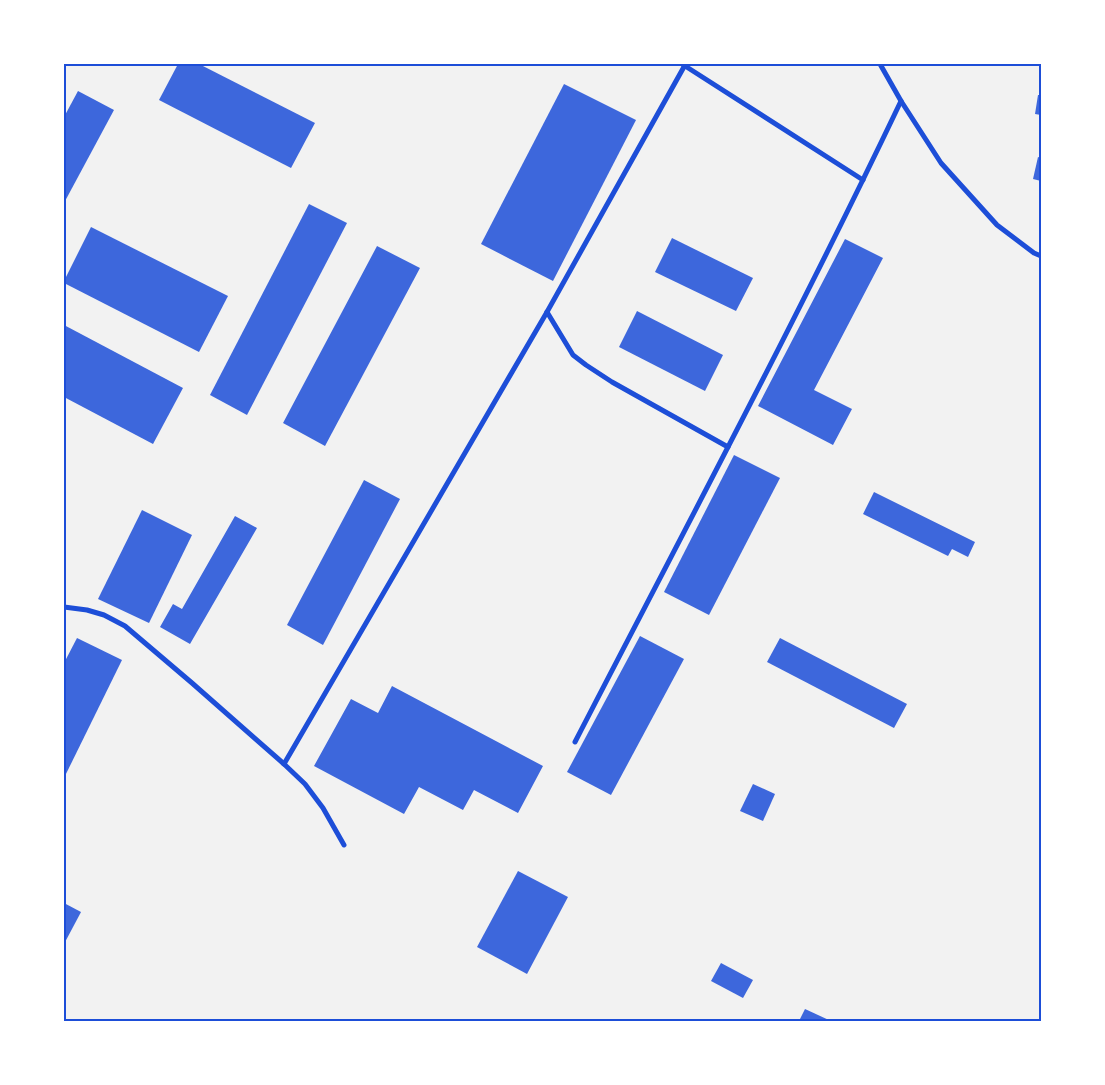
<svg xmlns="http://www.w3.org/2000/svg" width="1105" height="1085" font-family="'Fira Sans',sans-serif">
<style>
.building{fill:#3d67dc}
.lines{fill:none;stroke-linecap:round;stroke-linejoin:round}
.minor{stroke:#1d4ed8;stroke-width:5}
.neatline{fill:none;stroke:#1d4ed8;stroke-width:2}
</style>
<rect width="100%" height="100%" fill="#f2f2f2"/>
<!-- building -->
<g class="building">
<polygon points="178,64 199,64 315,123 291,168 159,100"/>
<polygon points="564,84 636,120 553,281 481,244"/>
<polygon points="78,91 114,110 64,203 64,117"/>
<polygon points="1038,95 1041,95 1041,115 1035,114"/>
<polygon points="1038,157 1041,158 1041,181 1033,179"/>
<polygon points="309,204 347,223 247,415 210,395"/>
<polygon points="91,227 228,296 199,352 64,283 64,281"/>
<polygon points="672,238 753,278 736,311 655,272"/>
<polygon points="845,239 883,258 814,390 852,409 833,445 758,406"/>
<polygon points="377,246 420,268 325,446 283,423"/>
<polygon points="637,311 723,355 705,391 619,347"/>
<polygon points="64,325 183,388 153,444 64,397"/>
<polygon points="734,455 780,478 709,615 664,592"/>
<polygon points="364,480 400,499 323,645 287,625"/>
<polygon points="874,492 975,542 968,557 952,549 948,556 863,514"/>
<polygon points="142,510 192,535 149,623 98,599"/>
<polygon points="235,516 257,528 190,644 160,627 173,604 182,609"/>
<polygon points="640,636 684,659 611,795 567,772"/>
<polygon points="77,638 122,660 64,778 64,663"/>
<polygon points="780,638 907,704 894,728 767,662"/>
<polygon points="392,686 543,766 518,813 474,790 463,810 419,787 404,814 314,766 351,699 378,713"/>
<polygon points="753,784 775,794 763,821 740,811"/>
<polygon points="518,871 568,897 527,974 477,947"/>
<polygon points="64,903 81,912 64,944"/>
<polygon points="721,963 753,980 743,998 711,981"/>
<polygon points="805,1009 831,1021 799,1021"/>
</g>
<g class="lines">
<!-- minor -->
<g class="minor">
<polyline points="682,64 863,180"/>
<polyline points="880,64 901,101 941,163 997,225 1034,253 1041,256"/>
<polyline points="547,312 573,355 586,365 612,382 728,447"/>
<polyline points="64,607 87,610 104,615 125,626 192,683 284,764 305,784 323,808 344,845"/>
<path d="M575,742C685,529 798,317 901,101"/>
<polyline points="284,764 547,312 685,65"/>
</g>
</g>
<!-- border -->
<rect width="1105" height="1085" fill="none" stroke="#ffffff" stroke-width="130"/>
<rect x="65" y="65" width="975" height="955" class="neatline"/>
</svg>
